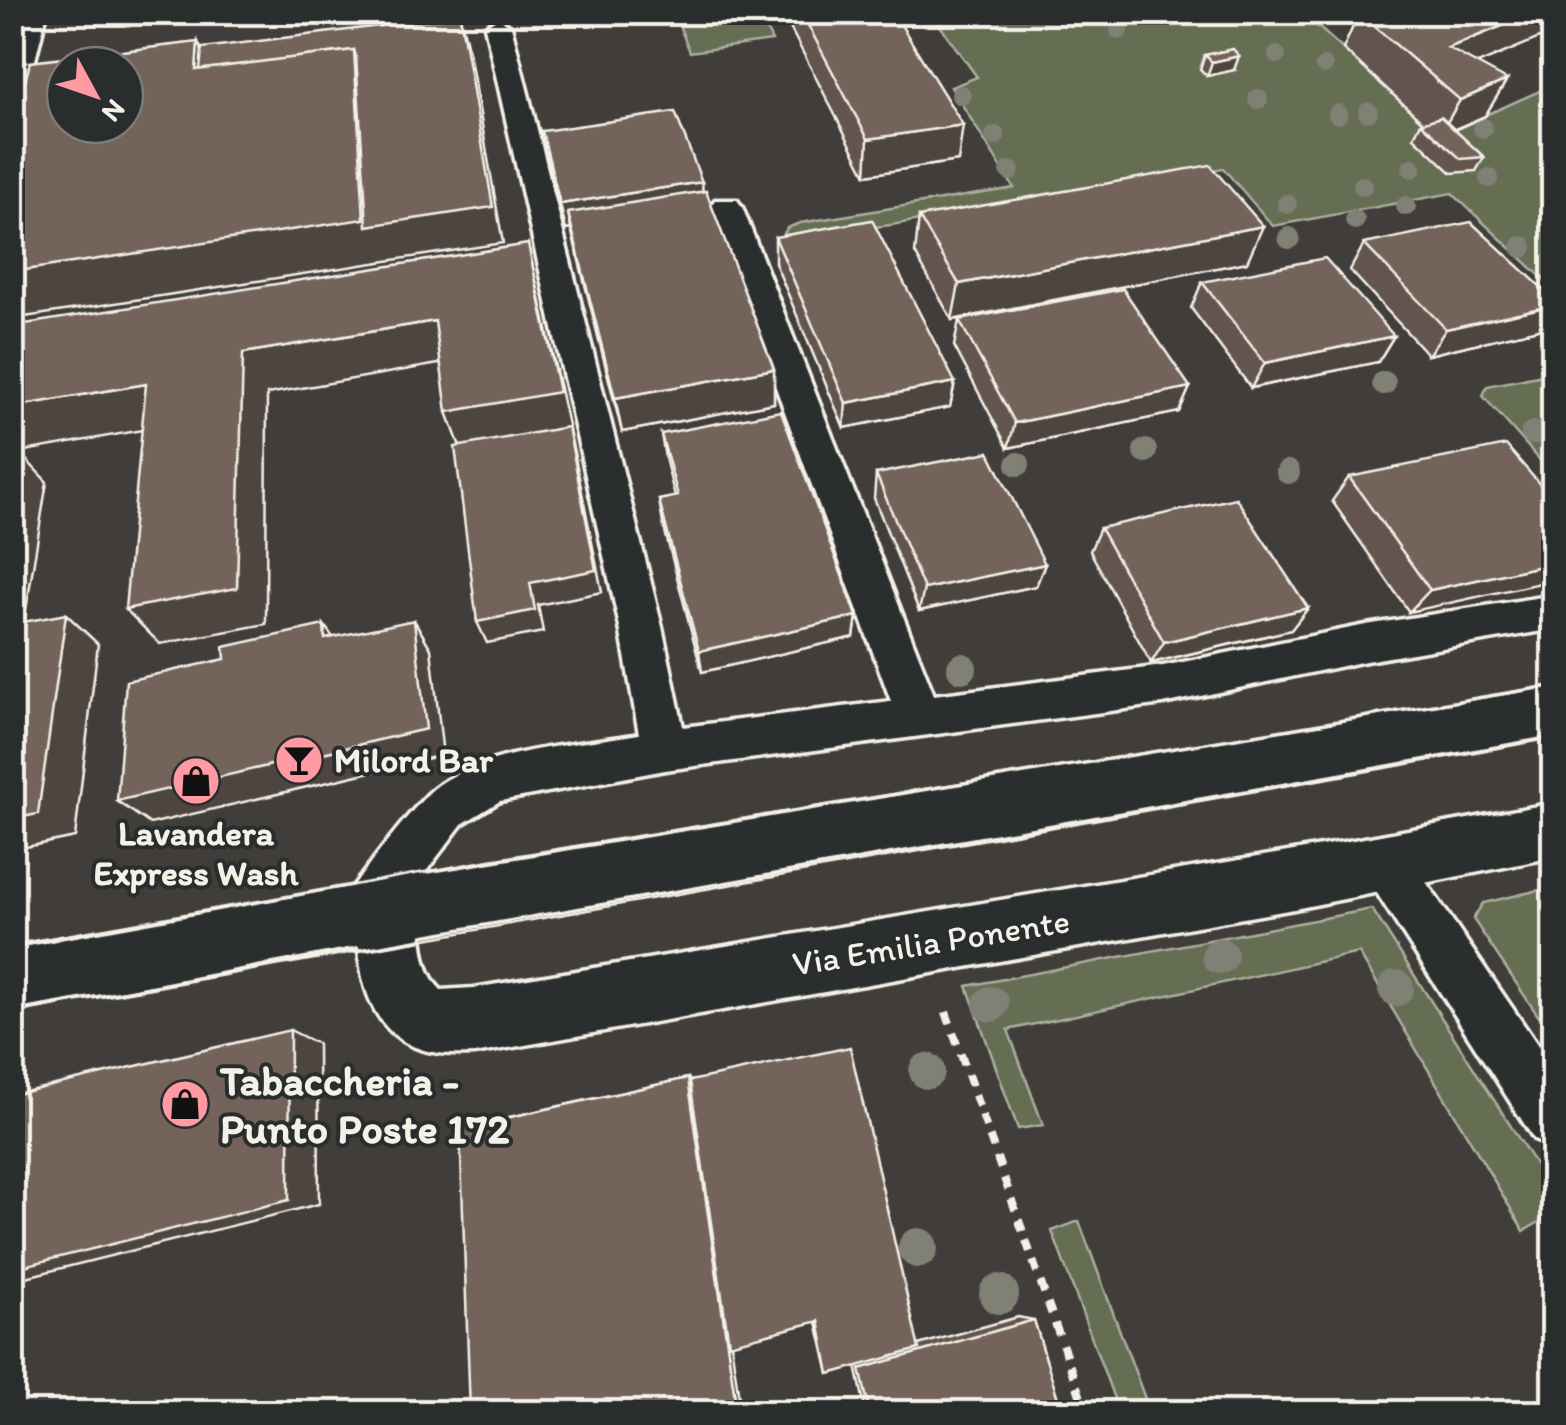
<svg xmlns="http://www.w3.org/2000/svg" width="1566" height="1425" font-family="Itim,sans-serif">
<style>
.green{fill:#656d53;stroke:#acaf9e;stroke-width:2.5}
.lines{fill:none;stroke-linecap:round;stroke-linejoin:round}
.lane-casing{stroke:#f4f1e8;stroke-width:7}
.street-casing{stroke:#f4f1e8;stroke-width:7}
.secondary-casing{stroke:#f4f1e8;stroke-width:7}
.path{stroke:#f4f1e8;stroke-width:8;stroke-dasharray:12 10;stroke-linecap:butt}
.lane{fill:#2a2d2e;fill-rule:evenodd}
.street{fill:#2a2d2e;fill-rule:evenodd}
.secondary{fill:#2a2d2e;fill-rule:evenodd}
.tram-far1{stroke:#f4f1e8;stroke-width:2.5}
.tram{stroke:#f4f1e8;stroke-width:4}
.tree{fill:#808075}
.wall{fill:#63554d;stroke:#f4f1e8;stroke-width:2.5}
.shaded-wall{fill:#50453f;stroke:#f4f1e8;stroke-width:2.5}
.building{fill:#73635a;stroke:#f4f1e8;stroke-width:2.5;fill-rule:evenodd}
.labels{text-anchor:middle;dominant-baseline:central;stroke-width:8;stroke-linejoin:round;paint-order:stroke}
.poi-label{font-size:35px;font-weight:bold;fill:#f4f1e8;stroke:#2a2d2e;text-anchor:start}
.street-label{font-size:35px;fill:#f4f1e8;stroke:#2a2d2e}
.near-poi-label{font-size:42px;font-weight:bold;fill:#f4f1e8;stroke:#2a2d2e;text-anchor:start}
</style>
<rect width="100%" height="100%" fill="#403d3b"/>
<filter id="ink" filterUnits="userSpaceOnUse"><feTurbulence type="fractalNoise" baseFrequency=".01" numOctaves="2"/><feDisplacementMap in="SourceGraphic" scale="20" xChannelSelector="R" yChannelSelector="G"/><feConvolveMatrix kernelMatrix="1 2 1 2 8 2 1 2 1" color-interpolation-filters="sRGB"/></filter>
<g filter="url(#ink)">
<!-- green -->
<g class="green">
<polygon points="674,13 758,13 772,41 690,52"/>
<polygon points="931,13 1303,13 1439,136 1553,85 1553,288 1452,193 1273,226 1223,168 891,225 781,239 787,228 800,223 1014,188 951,87 977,77"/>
<polygon points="1553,373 1554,373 1553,475 1483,396 1487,386"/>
<polygon points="1553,887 1554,887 1553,1038 1473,919 1483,903"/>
<polygon points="1372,909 1553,1192 1551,1215 1524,1231 1359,953 1008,1030 1043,1125 1018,1129 967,986"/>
<polygon points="1079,1221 1150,1412 1119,1412 1052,1231"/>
</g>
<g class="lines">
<!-- lane casing -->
<g class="lane-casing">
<g id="lane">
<path d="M498,18L511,26L662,627L683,727L891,701L710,207L715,200H737L742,207L934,695L1163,666L1366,625L1554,595V629L1366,661L1163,704L665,770L500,801L462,824L380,932L362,939L344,932L337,915L344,898C371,864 397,826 427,795C472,750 578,745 639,734L620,627L485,26Z"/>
<polygon points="1385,840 1402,847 1554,1069 1554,1147 1534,1139 1368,879 1360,863 1368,847"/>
</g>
</g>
<!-- street casing -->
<g class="street-casing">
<g id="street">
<polygon points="15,12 47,12 29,84 24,91 12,94"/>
<path d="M1554,803V857L1294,909L474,1054C445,1055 417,1054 394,1034C357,1003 351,930 368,889L390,880L412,889C426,922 414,963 441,990L474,988L1294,851Z"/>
</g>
</g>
<!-- secondary casing -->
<g class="secondary-casing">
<polygon id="secondary" points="1554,687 1554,735 390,940 12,1011 12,947 390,880"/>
</g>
<!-- path -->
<polyline class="path" points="946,1012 1086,1412"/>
<!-- lane -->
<use href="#lane" class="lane"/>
<!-- street -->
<use href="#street" class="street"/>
<!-- secondary -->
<use href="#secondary" class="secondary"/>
<!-- tram-far1 -->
<g class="tram-far1">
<polyline points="42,942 490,860 1554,686"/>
<polyline points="409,942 1554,738"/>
</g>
<!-- tram -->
<g class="tram">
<polyline points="12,947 56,939"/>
<polyline points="12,1012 423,939"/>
</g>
</g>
<!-- trees -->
<g class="tree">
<circle cx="1119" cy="31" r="9"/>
<circle cx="1277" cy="55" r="9"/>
<circle cx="1324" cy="66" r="9"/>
<circle cx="961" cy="95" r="10"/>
<circle cx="1258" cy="99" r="10"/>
<circle cx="1368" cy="112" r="10"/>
<circle cx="1338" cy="114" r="10"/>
<circle cx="1483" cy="128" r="10"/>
<circle cx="995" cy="136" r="10"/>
<circle cx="1412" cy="168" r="10"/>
<circle cx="1010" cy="171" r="10"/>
<circle cx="1489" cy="178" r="10"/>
<circle cx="1363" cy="186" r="10"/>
<circle cx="1287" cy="204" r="10"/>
<circle cx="1406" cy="206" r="10"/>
<circle cx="1355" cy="220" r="10"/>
<circle cx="1289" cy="238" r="11"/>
<circle cx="1522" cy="247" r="11"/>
<circle cx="1384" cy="383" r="12"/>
<circle cx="1533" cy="433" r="12"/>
<circle cx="1145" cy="451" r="12"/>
<circle cx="1018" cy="464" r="12"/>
<circle cx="1288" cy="472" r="12"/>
<circle cx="962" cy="668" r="15"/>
<circle cx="1220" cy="956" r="18"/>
<circle cx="1396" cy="988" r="18"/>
<circle cx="991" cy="1004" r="18"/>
<circle cx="927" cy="1071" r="18"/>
<circle cx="918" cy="1248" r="20"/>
<circle cx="999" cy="1294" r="20"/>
</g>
<!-- wall -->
<g class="wall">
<polygon points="782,12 893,12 958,161 866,175"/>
<polygon points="1303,12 1337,12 1313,22"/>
<polygon points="1359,13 1477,64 1485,116 1454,130 1484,157 1476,171 1452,173 1414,137 1421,123 1424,123 1343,49"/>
<polygon points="1205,55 1234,70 1207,76 1200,69"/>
<polygon points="542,131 702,182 702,191 774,369 774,403 622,432 571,229 566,230"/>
<polygon points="919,217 1247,262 952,320 915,253"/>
<polygon points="775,237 955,382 950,407 844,428 775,263"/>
<polygon points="1364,244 1554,299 1554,310 1538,329 1428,355 1350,270"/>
<polygon points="1202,282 1394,336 1378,362 1251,388 1191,308"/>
<polygon points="959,320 1190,387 1179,412 1008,448 954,346"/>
<polygon points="661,434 857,616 854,637 702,672 663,524 659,500 675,497 665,458"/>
<polygon points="876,474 1045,564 1036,586 919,611 874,498"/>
<polygon points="1349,477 1554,501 1409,612 1332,501"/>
<polygon points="1100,528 1308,608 1291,630 1151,663 1090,551"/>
<polygon points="688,1078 918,1345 1018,1317 1034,1320 1062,1412 866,1412 856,1366 829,1374 817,1322 460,1128"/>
</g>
<!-- shaded-wall -->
<g class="shaded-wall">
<polygon points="1317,12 1337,12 1313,22"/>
<polygon points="1536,12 1554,12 1554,32 1437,81 1448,48"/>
<polygon points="460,16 469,52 503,243 12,319 12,272 196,70 198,42 214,75 354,50"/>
<polygon points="1239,56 1234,70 1207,76 1212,62"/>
<polygon points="1507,80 1485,116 1439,136 1460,100"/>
<polygon points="963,125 958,161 866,175 868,139"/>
<polygon points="702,182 704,208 568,213 571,229 566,230 560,204"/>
<polygon points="1263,226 1247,262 952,320 959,284"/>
<polygon points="528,244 574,452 602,592 538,605 543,632 487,643 477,622 462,452 447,412"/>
<polygon points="1554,305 1554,310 1538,329 1428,355 1446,329"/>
<polygon points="435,321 450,362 267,394 266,624 160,644 125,609 243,353"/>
<polygon points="1394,336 1378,362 1251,388 1265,363"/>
<polygon points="774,369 774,403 622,432 615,398"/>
<polygon points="955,382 950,407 844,428 846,403"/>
<polygon points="146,384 176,424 19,452 47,482 18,659 12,655 12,407"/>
<polygon points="1190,387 1179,412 1008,448 1015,423"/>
<polygon points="1554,563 1554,580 1409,612 1430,590"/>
<polygon points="1045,564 1036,586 919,611 924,589"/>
<polygon points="1308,608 1291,630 1151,663 1164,642"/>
<polygon points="66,614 98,644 75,837 12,850 12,819"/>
<polygon points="857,616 854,637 702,672 699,651"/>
<polygon points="414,620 431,649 443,755 150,824 117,801"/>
<polygon points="324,625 345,654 325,639"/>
<polygon points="290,1030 318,1044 319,1204 22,1278 14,1338 12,1339 12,1269"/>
<polygon points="688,1078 694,1089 741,1412 737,1412"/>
</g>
<!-- building -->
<g class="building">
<polygon points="801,12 893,12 963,125 868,139"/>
<polygon points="1361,12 1536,12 1448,48 1507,80 1460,100 1359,13"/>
<polygon points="460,16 493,207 367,226 356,57 354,50 200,70 202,48"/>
<path d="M198,42L196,70L354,50L364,219L12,272V134L30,62ZM65,65H125V125H65Z"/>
<polygon points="1233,49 1239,56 1212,62 1205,55"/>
<polygon points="675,112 702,182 560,204 542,131"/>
<polygon points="1441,117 1484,157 1461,159 1421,123"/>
<polygon points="1210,165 1263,226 959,284 919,217"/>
<polygon points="706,191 774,369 615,398 568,213"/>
<polygon points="872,220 955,382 846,403 775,237"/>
<polygon points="1471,222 1554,299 1554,305 1446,329 1364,244"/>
<polygon points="528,244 559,392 447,412 435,321 243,353 237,588 125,609 146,384 12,407 12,326"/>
<polygon points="1325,258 1394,336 1265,363 1202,282"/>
<polygon points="1123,289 1190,387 1015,423 959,320"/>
<polygon points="781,411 857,616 699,651 659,500 678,496 661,434"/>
<polygon points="568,427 596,570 530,583 535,610 477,622 455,447"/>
<polygon points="1506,445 1554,501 1554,563 1430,590 1349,477"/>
<polygon points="16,449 12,470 12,450"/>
<polygon points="989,452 1045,564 924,589 876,474"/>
<polygon points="1236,498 1308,608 1164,642 1100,528"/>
<polygon points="66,614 38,814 12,819 12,624"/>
<polygon points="414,620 426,729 117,801 126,681 225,659 224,647 324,625 325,639"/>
<polygon points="290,1030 289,1200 12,1269 12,1095"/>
<polygon points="850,1047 919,1349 829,1374 819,1321 729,1344 690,1081"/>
<polygon points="688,1078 737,1412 470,1412 460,1128"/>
<polygon points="1034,1320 1062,1412 870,1412 860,1369"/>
</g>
</g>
<!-- icons -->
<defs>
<g id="bar-disc" transform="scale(2.5)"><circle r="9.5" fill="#ff9aa2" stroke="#2a2d2e"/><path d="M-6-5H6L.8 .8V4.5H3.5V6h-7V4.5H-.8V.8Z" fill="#111"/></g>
<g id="shop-disc" transform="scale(2.5)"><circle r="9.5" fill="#ff9aa2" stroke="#2a2d2e"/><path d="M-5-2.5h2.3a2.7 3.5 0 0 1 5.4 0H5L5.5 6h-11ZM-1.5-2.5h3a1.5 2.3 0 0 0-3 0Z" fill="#111"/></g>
</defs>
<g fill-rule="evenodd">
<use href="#bar-disc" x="299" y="760"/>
<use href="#shop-disc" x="196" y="781"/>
<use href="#shop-disc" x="185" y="1104"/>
</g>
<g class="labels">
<!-- poi labels -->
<g class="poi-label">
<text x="334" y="760">Milord Bar</text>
<text x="196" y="833" text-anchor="middle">Lavandera<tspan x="196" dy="40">Express Wash</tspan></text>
</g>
<!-- street labels -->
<g class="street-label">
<text transform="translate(931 942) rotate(-9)">Via Emilia Ponente</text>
</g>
<!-- near-poi labels -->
<g class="near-poi-label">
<text x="220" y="1080">Tabaccheria -<tspan x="220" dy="48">Punto Poste 172</tspan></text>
</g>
</g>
<!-- margin -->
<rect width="1566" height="1425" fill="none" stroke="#2a2d2e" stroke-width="50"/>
<rect x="25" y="25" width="1516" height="1375" fill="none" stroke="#f4f1e8" stroke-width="4" filter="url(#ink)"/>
<!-- north arrow -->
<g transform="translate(95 95) rotate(130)"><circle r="48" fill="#2a2d2e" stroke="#7b7b78" stroke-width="2.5"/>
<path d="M0-8L18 38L0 25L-18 38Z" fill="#ff9aa2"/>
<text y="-15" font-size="28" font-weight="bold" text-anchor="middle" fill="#f4f1e8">N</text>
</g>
</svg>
